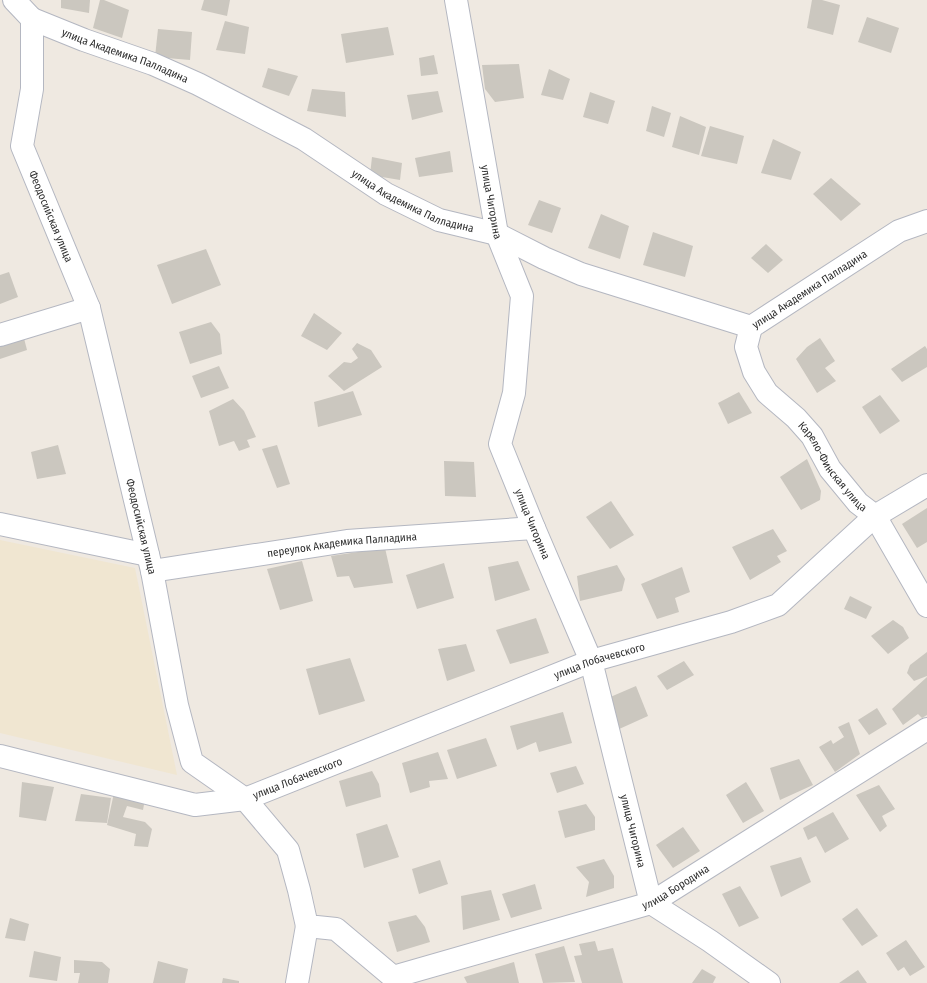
<svg xmlns="http://www.w3.org/2000/svg" width="927" height="983" font-family="'Fira Sans Condensed',sans-serif">
<style>
.education{fill:#f0e6d1}
.building{fill:#cbc7bf}
.lines{fill:none;stroke-linecap:round;stroke-linejoin:round}
.minor-casing{stroke:#b4b7c1;stroke-width:24}
.minor{stroke:#fff;stroke-width:22}
.labels{text-anchor:middle;dominant-baseline:central;stroke-width:4;stroke-linejoin:round;paint-order:stroke}
.street-label{font-size:11px;fill:#2e2e2e;stroke:#fff}
</style>
<rect width="100%" height="100%" fill="#efe9e1"/>
<!-- education -->
<polygon class="education" points="0,540 135,568 177,775 0,733"/>
<!-- building -->
<g class="building">
<polygon points="61,0 90,0 89,13 61,8"/>
<polygon points="100,0 104,0 129,10 122,38 93,28"/>
<polygon points="204,0 230,0 227,16 201,10"/>
<polygon points="812,0 822,0 840,5 833,35 807,28"/>
<polygon points="867,17 899,28 891,53 858,42"/>
<polygon points="225,21 249,27 245,54 216,50"/>
<polygon points="388,27 394,55 346,63 341,34"/>
<polygon points="158,29 192,32 190,60 155,57"/>
<polygon points="434,55 438,74 421,76 419,58"/>
<polygon points="519,64 524,98 495,102 485,89 482,65"/>
<polygon points="268,68 298,76 289,96 262,87"/>
<polygon points="549,69 570,79 563,100 541,95"/>
<polygon points="312,89 345,92 346,117 307,111"/>
<polygon points="438,91 443,112 412,120 407,95"/>
<polygon points="590,92 615,101 608,124 583,117"/>
<polygon points="652,106 671,113 664,137 646,131"/>
<polygon points="680,116 706,127 699,155 672,147"/>
<polygon points="710,126 744,136 737,164 701,156"/>
<polygon points="773,139 801,152 791,180 761,173"/>
<polygon points="450,151 453,172 419,177 415,158"/>
<polygon points="372,157 402,163 400,180 370,175"/>
<polygon points="831,178 861,204 841,221 813,194"/>
<polygon points="539,200 561,208 552,233 528,225"/>
<polygon points="601,214 629,226 620,259 588,248"/>
<polygon points="653,232 693,246 685,277 643,265"/>
<polygon points="766,244 783,260 768,273 751,258"/>
<polygon points="206,249 221,285 172,304 157,265"/>
<polygon points="9,272 18,297 0,304 0,275"/>
<polygon points="314,313 342,333 327,350 301,336"/>
<polygon points="211,322 220,334 222,354 190,364 179,332"/>
<polygon points="20,323 27,350 0,359 0,328"/>
<polygon points="820,338 835,361 825,368 836,381 817,393 796,359 807,347"/>
<polygon points="357,343 371,350 382,367 344,391 328,376 344,362 351,363 358,358 352,349"/>
<polygon points="925,346 927,349 927,367 902,382 891,369"/>
<polygon points="219,366 229,388 201,398 192,376"/>
<polygon points="353,391 362,415 318,427 314,402"/>
<polygon points="739,392 752,413 728,424 718,403"/>
<polygon points="880,395 900,421 880,434 862,407"/>
<polygon points="233,399 244,411 256,437 247,440 250,447 239,451 234,441 219,446 209,411"/>
<polygon points="58,445 66,474 37,479 31,452"/>
<polygon points="277,445 290,484 277,488 262,449"/>
<polygon points="807,459 821,491 820,500 801,510 780,477"/>
<polygon points="444,461 474,462 476,497 445,496"/>
<polygon points="611,501 634,535 610,549 586,517"/>
<polygon points="927,508 927,542 917,548 902,524"/>
<polygon points="773,529 787,551 777,556 781,562 750,580 732,547"/>
<polygon points="385,548 393,583 354,588 349,576 337,577 331,556"/>
<polygon points="302,561 313,601 280,610 267,569"/>
<polygon points="518,561 530,590 495,601 488,567"/>
<polygon points="444,563 454,598 417,609 406,575"/>
<polygon points="617,565 625,579 622,591 580,601 577,576"/>
<polygon points="682,567 690,592 675,598 679,612 657,619 641,584"/>
<polygon points="850,596 872,607 866,619 844,609"/>
<polygon points="536,618 549,653 510,664 496,630"/>
<polygon points="893,620 903,627 909,638 888,654 871,636"/>
<polygon points="466,644 475,671 447,681 438,649"/>
<polygon points="927,652 927,676 914,681 907,673 910,665"/>
<polygon points="350,658 365,701 319,715 306,669"/>
<polygon points="684,661 694,675 667,690 657,676"/>
<polygon points="927,677 927,715 922,718 918,714 903,725 892,709"/>
<polygon points="636,686 648,716 617,730 608,698"/>
<polygon points="877,708 887,724 869,735 858,720"/>
<polygon points="563,712 572,743 539,752 536,742 517,750 510,726"/>
<polygon points="849,722 860,754 835,772 819,747 831,740 833,744 844,737 838,727"/>
<polygon points="486,738 497,766 457,779 447,750"/>
<polygon points="438,752 448,779 429,781 430,787 410,793 402,763"/>
<polygon points="799,759 813,785 780,800 770,768"/>
<polygon points="576,766 584,784 557,793 550,773"/>
<polygon points="372,771 379,784 381,797 346,807 339,781"/>
<polygon points="22,782 54,787 46,821 19,817"/>
<polygon points="746,782 764,811 743,823 726,795"/>
<polygon points="879,785 895,809 882,816 887,826 880,832 856,795"/>
<polygon points="114,793 145,799 143,810 127,806 123,817 145,822 152,829 148,847 134,846 136,834 107,825"/>
<polygon points="81,794 111,798 107,823 75,821"/>
<polygon points="586,804 595,817 595,830 565,838 558,811"/>
<polygon points="833,812 849,839 825,853 816,836 808,840 803,828"/>
<polygon points="387,824 399,857 364,868 356,834"/>
<polygon points="683,827 700,851 673,868 656,845"/>
<polygon points="801,857 811,882 781,897 770,866"/>
<polygon points="604,859 614,876 614,888 586,897 589,882 576,867"/>
<polygon points="440,860 448,884 419,894 412,869"/>
<polygon points="535,884 542,909 511,918 502,894"/>
<polygon points="740,886 759,918 739,927 722,894"/>
<polygon points="491,890 500,920 463,930 461,896"/>
<polygon points="857,908 878,936 862,946 842,919"/>
<polygon points="416,915 425,927 430,942 397,952 388,922"/>
<polygon points="10,918 29,924 25,941 5,938"/>
<polygon points="906,940 925,967 910,976 904,967 898,971 886,953"/>
<polygon points="595,941 598,951 613,948 623,983 582,983 574,956 582,955 579,944"/>
<polygon points="564,946 575,982 543,983 535,954"/>
<polygon points="34,951 61,957 57,981 29,977"/>
<polygon points="74,960 102,962 110,969 108,983 78,983 80,973 74,973"/>
<polygon points="158,961 188,969 185,983 153,983"/>
<polygon points="514,962 519,983 467,983 464,977"/>
<polygon points="702,969 716,977 713,983 692,983"/>
<polygon points="858,970 867,983 839,983"/>
<polygon points="223,978 239,981 239,983 222,983"/>
</g>
<g class="lines">
<!-- minor casing -->
<g class="minor-casing">
<g id="minor">
<path id="s1" d="M14,0L32,19V89L22,146L89,308L152,571L177,705L192,762L245,799L288,850L299,890L307,926L336,929L393,977L651,903L927,729"/>
<path id="s2" d="M456,0L497,234L522,296L514,393L500,444L534,528L591,661L651,903L710,941L769,983"/>
<path id="s3" d="M32,19L84,40L153,64L198,84L304,139L386,194L439,220L497,234L544,258L581,274L751,327L899,231L927,221"/>
<path id="s4" d="M751,327L746,347L754,372L767,393L796,418L812,436L830,469L858,503L875,516L927,606"/>
<polyline points="0,335 89,308"/>
<polyline points="0,524 148,555"/>
<path id="s5" d="M152,571L347,541L534,528"/>
<path id="s6" d="M0,756L195,805L245,799L591,661L731,622L778,605L875,516L927,485"/>
<polyline points="297,983 307,926"/>
</g>
</g>
<!-- minor -->
<use href="#minor" class="minor"/>
</g>
<g class="labels">
<!-- street labels -->
<g class="street-label">
<text stroke="none"><textPath href="#s3" startOffset="100">улица Академика Палладина</textPath></text>
<text stroke="none"><textPath href="#s3" startOffset="424">улица Академика Палладина</textPath></text>
<text stroke="none"><textPath href="#s2" startOffset="205">улица Чигорина</textPath></text>
<text stroke="none"><textPath href="#s1" startOffset="230">Феодосийская улица</textPath></text>
<text stroke="none"><textPath href="#s3" startOffset="856">улица Академика Палладина</textPath></text>
<text stroke="none"><textPath href="#s4" startOffset="171">Карело-Финская улица</textPath></text>
<text stroke="none"><textPath href="#s2" startOffset="541">улица Чигорина</textPath></text>
<text stroke="none"><textPath href="#s1" startOffset="554">Феодосийская улица</textPath></text>
<text stroke="none"><textPath href="#s5" startOffset="192">переулок Академика Палладина</textPath></text>
<text stroke="none"><textPath href="#s6" startOffset="632">улица Лобачевского</textPath></text>
<text stroke="none"><textPath href="#s6" startOffset="308">улица Лобачевского</textPath></text>
<text stroke="none"><textPath href="#s2" startOffset="865">улица Чигорина</textPath></text>
<text stroke="none"><textPath href="#s1" startOffset="1406">улица Бородина</textPath></text>
</g>
</g>
</svg>
